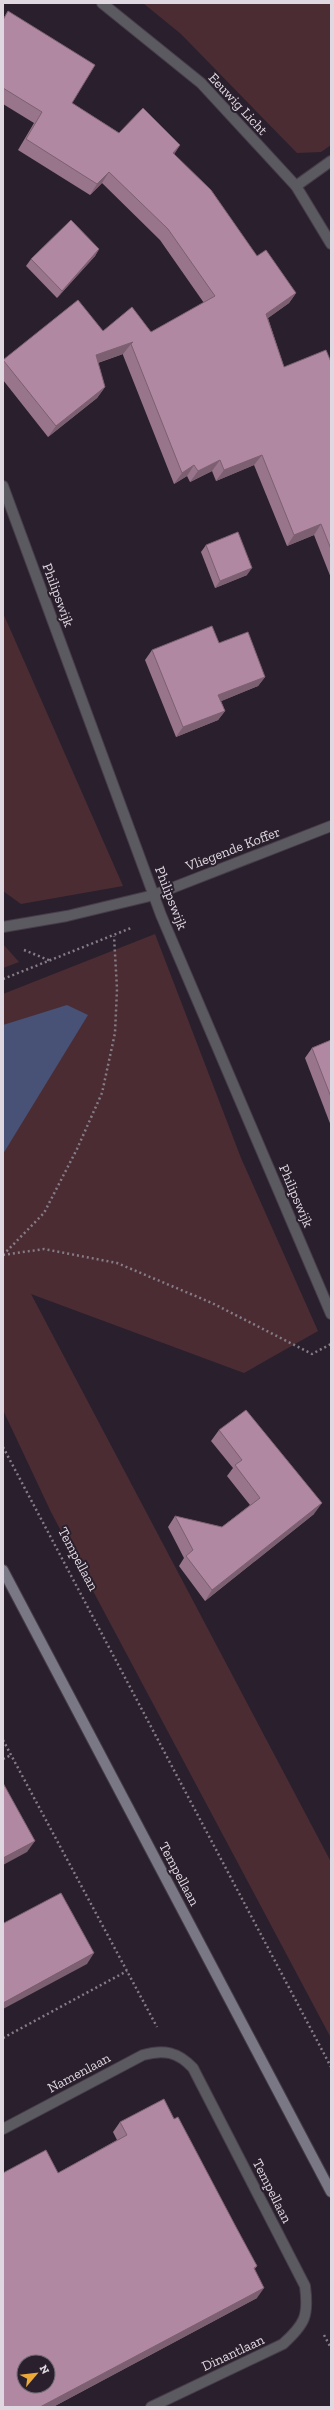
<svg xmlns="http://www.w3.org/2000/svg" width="334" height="2410" font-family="'Zilla Slab',serif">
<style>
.green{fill:#4b2c33}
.water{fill:#475276}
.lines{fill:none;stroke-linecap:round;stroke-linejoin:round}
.service-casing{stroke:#473d4a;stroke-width:12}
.minor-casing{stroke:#473d4a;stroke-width:12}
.secondary-casing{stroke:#473d4a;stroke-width:12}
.path{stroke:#857c87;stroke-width:2.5;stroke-dasharray:2 3;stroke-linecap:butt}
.service{stroke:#5b5a61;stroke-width:10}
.minor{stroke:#5b5a61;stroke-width:10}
.secondary{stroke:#7a7884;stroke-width:10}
.wall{fill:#98758a}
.shaded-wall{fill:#7c5f71}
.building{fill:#b188a1;stroke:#7c5f71;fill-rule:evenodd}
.labels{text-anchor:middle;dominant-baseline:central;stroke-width:4;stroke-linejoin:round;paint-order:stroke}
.street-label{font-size:14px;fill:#dfd8e1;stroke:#2a202d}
</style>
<rect width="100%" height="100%" fill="#2a202d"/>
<!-- green -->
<g class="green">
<polygon points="143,3 331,3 331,145 321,152 297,153 181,34"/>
<polygon points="3,613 123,886 21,904 3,891"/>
<polygon points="155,934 241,1158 318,1331 244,1373 31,1294 331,1862 331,2038 51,1512 3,1410 3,994"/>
<polygon points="3,944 19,962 3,968"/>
</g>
<!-- water -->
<polygon class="water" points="67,1005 88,1015 3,1154 3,1025"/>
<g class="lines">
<!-- service casing -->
<g class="service-casing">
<polyline id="service" points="3,927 67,916 154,895 331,826"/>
</g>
<!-- minor casing -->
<g class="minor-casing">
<g id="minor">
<polyline points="102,3 201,83 296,186 331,244"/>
<polyline points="296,186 331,161"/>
<polyline points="3,486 161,915 331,1314"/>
<path d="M3,2129L143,2055C164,2049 178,2052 193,2068L305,2286C309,2316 305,2324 283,2344L151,2407"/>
</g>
</g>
<!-- secondary casing -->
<g class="secondary-casing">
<polyline id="secondary" points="3,1570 331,2192"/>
</g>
<!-- path -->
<g class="path">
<polyline points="24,950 51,961"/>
<polyline points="3,979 131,928"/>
<polyline points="3,1255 44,1249 117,1263 212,1303 312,1354 331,1344"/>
<polyline points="3,1255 44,1213 77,1149 102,1093 115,1033 117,989 114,936"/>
<polyline points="3,1447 331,2067"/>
<polyline points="3,1740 157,2027"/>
<polyline points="3,1759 11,1755"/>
<polyline points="3,2038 127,1971"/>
<polyline points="324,2335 331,2348"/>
</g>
<!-- service -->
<use href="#service" class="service"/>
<!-- minor -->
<use href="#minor" class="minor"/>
<!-- secondary -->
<use href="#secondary" class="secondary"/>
</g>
<!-- wall -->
<g class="wall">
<polygon points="8,11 72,103 119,133 180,145 174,154 257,256 296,293 289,303 268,318 284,367 331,362 331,578 314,535 287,546 254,465 216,481 212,471 190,482 187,476 174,484 123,355 123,354 98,363 105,387 97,398 48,437 3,380 3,360 103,331 151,332 204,303 160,240 102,183 90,195 18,150 34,123 3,104 3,19"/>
<polygon points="99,249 95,256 57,298 26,266 31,259"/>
<polygon points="206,545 247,575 215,588 201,552"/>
<polygon points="219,643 265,677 258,686 221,701 225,711 218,720 176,737 145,660 152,650"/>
<polygon points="331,1040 331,1126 305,1058 312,1048"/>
<polygon points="219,1430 314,1514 205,1601 179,1566 184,1558 168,1527 175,1516 222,1527 250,1505 227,1476 233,1468 211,1441"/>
<polygon points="174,2119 257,2266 254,2270 257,2298 53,2407 3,2407 58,2173 117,2140 113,2132 120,2122"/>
</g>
<!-- shaded-wall -->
<g class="shaded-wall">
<polygon points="180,145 173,156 173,153"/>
<polygon points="109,172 102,183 90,195 97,184"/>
<polygon points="99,249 95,256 57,298 62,291"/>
<polygon points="296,293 289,303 258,325 266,314"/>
<polygon points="133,342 131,344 123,354 88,366 96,355"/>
<polygon points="105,387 97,398 48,437 56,426"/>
<polygon points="262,455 254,465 216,481 224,470"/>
<polygon points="220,460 212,471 190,482 198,471"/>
<polygon points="194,465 187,476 174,484 182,473"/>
<polygon points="321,524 314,535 287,546 294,535"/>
<polygon points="252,568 247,575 215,588 220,581"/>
<polygon points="265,677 258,686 212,705 218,695"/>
<polygon points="225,711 218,720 176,737 183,727"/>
<polygon points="322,1503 314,1514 205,1601 212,1590"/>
<polygon points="35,1841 27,1852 3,1865 3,1858"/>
<polygon points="94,1953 87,1964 3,2009 3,2003"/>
<polygon points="264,2288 257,2298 53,2407 40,2407"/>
</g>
<!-- building -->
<g class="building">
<polygon points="8,11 95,65 72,103 119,133 143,108 180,145 173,153 211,190 257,256 266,250 296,293 266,314 284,367 326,350 331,362 331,549 321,524 294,535 262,455 224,470 220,460 198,471 194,465 182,473 131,344 133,342 96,355 105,387 56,426 3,360 78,300 103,331 132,307 151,332 215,296 168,229 109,172 97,184 26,139 42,112 3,88 3,20"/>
<polygon points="71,220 99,249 62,291 31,259"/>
<polygon points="238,532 252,568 220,581 206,545"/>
<polygon points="212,626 219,643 248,632 265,677 218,695 225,711 183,727 152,650"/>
<polygon points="331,1040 331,1097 312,1048"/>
<polygon points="246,1410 322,1503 212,1590 186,1556 193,1550 175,1516 222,1527 260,1498 235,1465 242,1460 219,1430"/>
<polygon points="3,1783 35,1841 3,1858"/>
<polygon points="61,1893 94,1953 3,2003 3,1922 4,1923"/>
<path d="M164,2099L174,2119L178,2117L236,2227L257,2266L254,2268L264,2288L40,2407H3V2173L46,2150L58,2173L127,2135L120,2122ZM24,2362H48V2386H24Z"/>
</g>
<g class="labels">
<!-- street labels -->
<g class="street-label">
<text transform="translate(238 104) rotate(47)">Eeuwig Licht</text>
<text transform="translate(58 595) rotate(70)">Philipswijk</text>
<text transform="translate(233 849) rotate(-21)">Vliegende Koffer</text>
<text transform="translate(171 898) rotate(69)">Philipswijk</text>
<text transform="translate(296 1196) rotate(67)">Philipswijk</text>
<text transform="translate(78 1559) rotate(62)">Tempellaan</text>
<text transform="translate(179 1874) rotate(62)">Tempellaan</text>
<text transform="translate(79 2073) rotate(-28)">Namenlaan</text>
<text transform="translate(272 2191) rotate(63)">Tempellaan</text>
<text transform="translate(233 2353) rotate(-25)">Dinantlaan</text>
</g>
</g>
<!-- border -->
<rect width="334" height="2410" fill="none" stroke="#dfd8e1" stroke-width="8"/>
<!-- north arrow -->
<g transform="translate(36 2374) rotate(62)"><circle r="19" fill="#2a202d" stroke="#726a75"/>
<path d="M0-3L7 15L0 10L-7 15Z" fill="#eca93a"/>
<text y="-6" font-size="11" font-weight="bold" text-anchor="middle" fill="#dfd8e1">N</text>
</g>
</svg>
